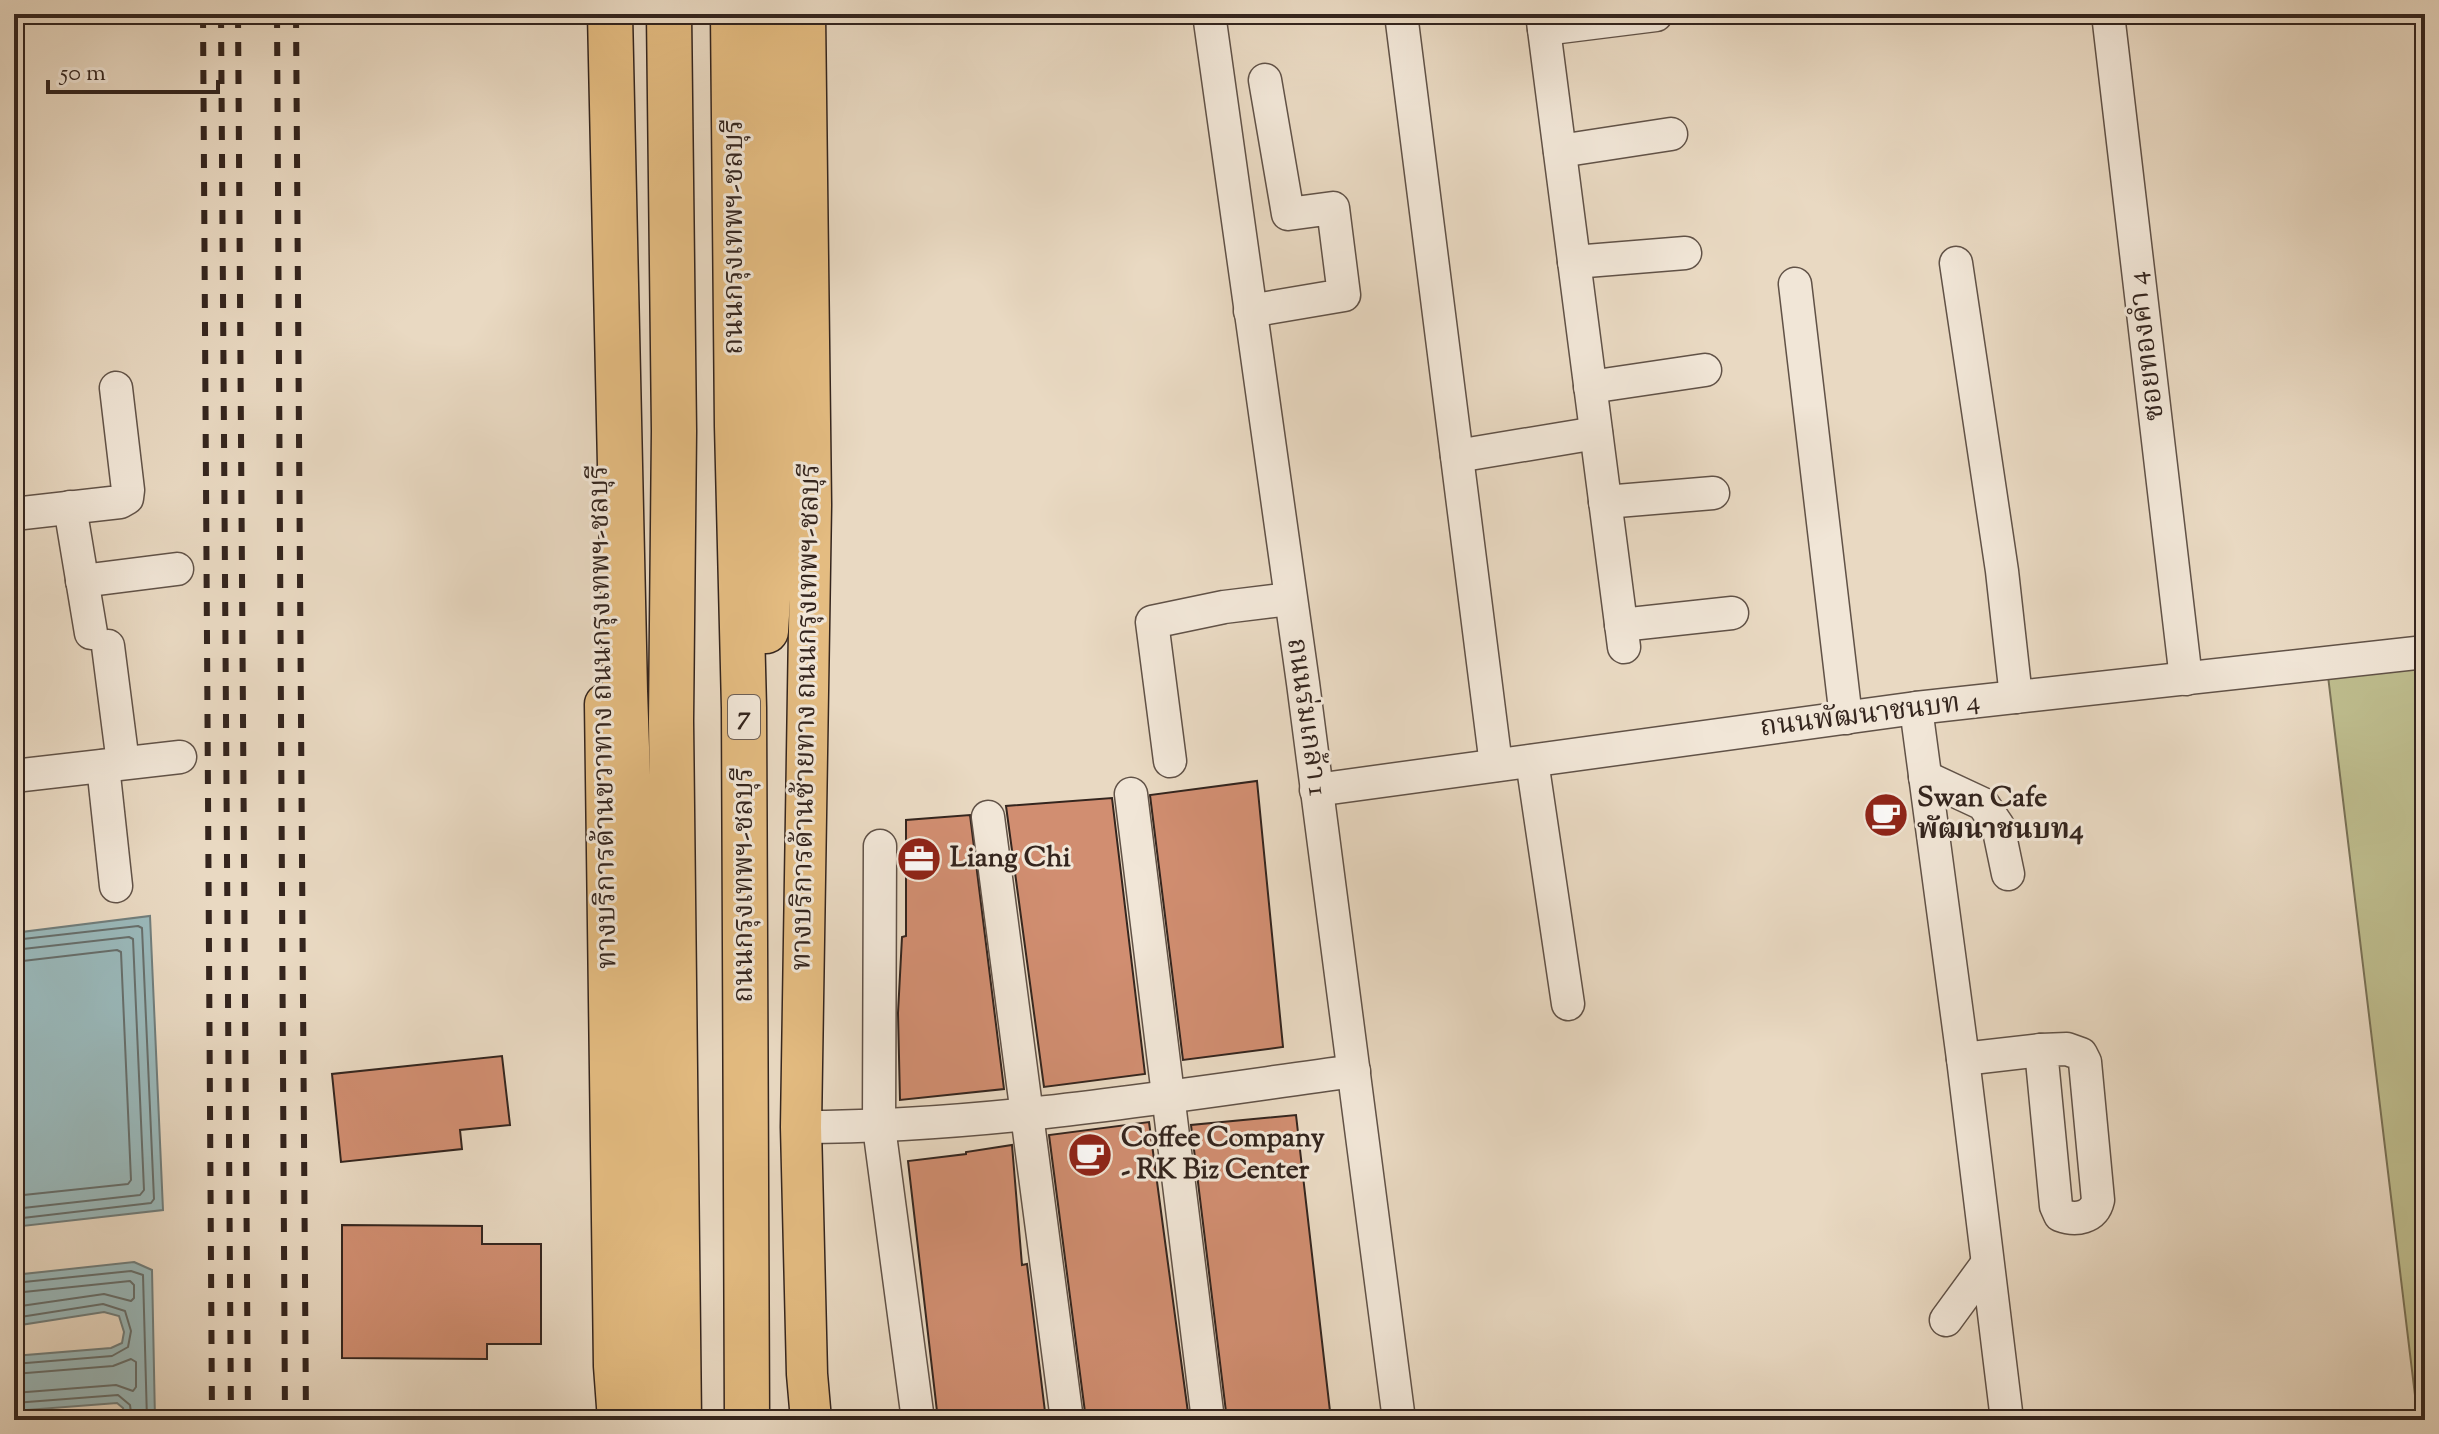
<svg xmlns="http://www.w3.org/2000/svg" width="2439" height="1434" font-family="'Sorts Mill Goudy','Noto Serif Thai',serif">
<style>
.green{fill:#bebd8e;stroke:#797156;stroke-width:2}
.water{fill:#9ab9bb;stroke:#717e7c;stroke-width:2}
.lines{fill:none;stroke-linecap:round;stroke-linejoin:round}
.shore{stroke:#676f6c;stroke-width:2}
.building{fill:#d18e71;stroke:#34251e;stroke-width:2}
.minor-casing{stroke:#615247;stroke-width:35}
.major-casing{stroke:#34251e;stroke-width:43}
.highway-casing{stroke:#34251e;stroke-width:47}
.minor{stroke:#f1e6d7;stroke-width:32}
.major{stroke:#e4bc81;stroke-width:40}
.highway{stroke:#e4bc81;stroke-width:44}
.rail{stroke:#34251e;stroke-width:6;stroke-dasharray:14 14;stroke-linecap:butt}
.labels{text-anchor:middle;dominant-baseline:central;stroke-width:6;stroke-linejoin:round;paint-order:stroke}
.shield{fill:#f1e6d7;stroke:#6d5f56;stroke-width:2}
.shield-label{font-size:26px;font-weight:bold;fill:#34251e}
.street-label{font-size:28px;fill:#34251e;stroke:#f1e6d7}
.poi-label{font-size:28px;font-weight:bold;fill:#34251e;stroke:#f1e6d7;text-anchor:start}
</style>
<rect width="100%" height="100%" fill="#e9d9c2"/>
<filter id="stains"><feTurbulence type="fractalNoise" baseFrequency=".0025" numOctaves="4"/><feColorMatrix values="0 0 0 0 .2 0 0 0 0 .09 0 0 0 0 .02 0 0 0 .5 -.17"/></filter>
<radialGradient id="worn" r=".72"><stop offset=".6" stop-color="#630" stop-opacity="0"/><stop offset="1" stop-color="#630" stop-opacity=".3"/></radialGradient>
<!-- green -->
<polygon class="green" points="2425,667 2425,1420 2418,1420 2328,676"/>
<!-- water -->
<g class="water">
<polygon points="150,916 163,1210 14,1227 14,933"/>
<polygon points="134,1262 152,1270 155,1420 125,1420 123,1408 117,1403 14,1411 14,1356 111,1348 122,1343 124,1332 119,1316 104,1312 14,1326 14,1275"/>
</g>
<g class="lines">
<!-- shore -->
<g class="shore">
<polyline points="14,940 138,926 142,928 154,1199 151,1203 14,1219"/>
<polyline points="14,950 129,937 133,939 144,1190 140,1195 14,1209"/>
<polyline points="14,962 117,950 121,952 131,1180 128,1184 14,1196"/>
<polyline points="14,1283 131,1271 143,1275 147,1420"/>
<polyline points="14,1293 130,1281 134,1285 134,1298 131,1301 104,1294 14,1307"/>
<polyline points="14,1318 103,1304 125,1311 131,1331 128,1347 112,1356 14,1364"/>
<polyline points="14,1374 113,1366 131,1359 136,1362 136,1387 133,1391 116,1385 14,1393"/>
<polyline points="14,1403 118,1395 130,1405 132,1420"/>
</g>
</g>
<!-- building -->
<g class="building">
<polygon points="1257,781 1283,1047 1183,1060 1150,795"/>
<polygon points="1112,798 1145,1074 1044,1087 1006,806"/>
<polygon points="970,815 1004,1089 900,1100 898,1013 902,937 906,936 906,820"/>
<polygon points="502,1056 510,1125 460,1130 462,1149 341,1162 332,1074"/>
<polygon points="1296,1115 1331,1420 1227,1420 1191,1125"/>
<polygon points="1149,1122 1189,1420 1086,1420 1049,1135"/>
<polygon points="1012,1145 1022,1265 1027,1264 1046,1420 938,1420 908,1161 966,1154 966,1152"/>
<polygon points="342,1225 482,1226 482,1244 541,1244 541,1344 487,1344 487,1359 342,1358"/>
</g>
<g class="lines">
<!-- minor casing -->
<g class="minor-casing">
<g id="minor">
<polyline points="1209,14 1303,683 1399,1420"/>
<polyline points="1401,14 1496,765"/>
<polyline points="1542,14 1624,647"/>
<polyline points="2108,14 2186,679"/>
<polyline points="1544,29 1656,15"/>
<polyline points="1560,151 1671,134"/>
<polyline points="1574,262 1685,253"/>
<polyline points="1956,263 2002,571 2016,697"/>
<polyline points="1795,284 1846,718"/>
<polyline points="1250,311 1344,295 1333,208 1288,214 1265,80"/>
<polyline points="1590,387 1705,370"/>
<polyline points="1457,456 1596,433"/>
<polyline points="1605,502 1713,493"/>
<polyline points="70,507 91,633"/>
<polyline points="14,514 120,502 127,498 128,490 116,388"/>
<polyline points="82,581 177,569"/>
<polyline points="1621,625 1732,613"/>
<polyline points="108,646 123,763"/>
<polyline points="1916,708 1963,1059 2007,1420"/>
<polyline points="1170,761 1152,622 1224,607 1290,599"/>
<polyline points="1532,761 1568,1004"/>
<polyline points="103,766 116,886"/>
<polyline points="14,776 180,757"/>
<polyline points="1925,777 1983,804 1998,826 2008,874"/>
<polyline points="1316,790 1916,708 2425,652"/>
<polyline points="1131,794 1208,1420"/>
<polyline points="988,817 1067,1420"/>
<polyline points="880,846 879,1127 918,1420"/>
<path d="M2067,1049L2081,1054L2085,1062L2098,1200C2094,1218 2076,1221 2060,1215L2056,1206L2041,1050Z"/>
<polyline points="1963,1059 2041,1050"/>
<path d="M801,1127C986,1127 1171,1096 1354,1071"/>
<polyline points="1946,1320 1987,1264"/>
</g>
</g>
<!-- major casing -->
<g class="major-casing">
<g id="major">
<polyline points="805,14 811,505 801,1127 807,1374 811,1420"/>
<polyline points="605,704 614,1366 618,1420"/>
</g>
</g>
<!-- highway casing -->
<g class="highway-casing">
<g id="highway">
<polyline points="610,14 625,691 651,1420"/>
<polyline points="669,14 674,431 671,721 679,1420"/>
<polyline points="733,14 737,426 744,708 747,1420"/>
<polyline points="766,631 779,425 775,14"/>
</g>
</g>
<!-- minor -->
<use href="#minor" class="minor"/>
<!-- major -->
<use href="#major" class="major"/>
<!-- highway -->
<use href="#highway" class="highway"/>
<!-- rail -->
<g class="rail">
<polyline points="203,14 212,1420"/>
<polyline points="221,14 231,1420"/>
<polyline points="238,14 248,1420"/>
<polyline points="277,14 285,1420"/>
<polyline points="296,14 306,1420"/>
</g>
</g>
<!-- icons -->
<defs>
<g id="cafe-disc" transform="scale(2.3)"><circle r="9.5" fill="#8f2418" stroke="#f1e6d7"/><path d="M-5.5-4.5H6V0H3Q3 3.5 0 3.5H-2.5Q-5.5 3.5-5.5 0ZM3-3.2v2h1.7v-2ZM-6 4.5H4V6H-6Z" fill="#fff"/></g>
<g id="office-disc" transform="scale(2.3)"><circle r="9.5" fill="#8f2418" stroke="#f1e6d7"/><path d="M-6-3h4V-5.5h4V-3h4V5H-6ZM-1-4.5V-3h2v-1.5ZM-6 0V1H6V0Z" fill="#fff"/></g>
</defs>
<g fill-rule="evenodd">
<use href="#cafe-disc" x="1886" y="815"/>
<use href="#office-disc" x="919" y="859"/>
<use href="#cafe-disc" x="1090" y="1155"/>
</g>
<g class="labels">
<!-- shield labels -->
<rect class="shield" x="728" y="695" width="32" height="44" rx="6"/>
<g class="shield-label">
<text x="744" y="717">7</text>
</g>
<!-- street labels -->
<g class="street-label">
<text transform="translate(735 237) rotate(-90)">ถนนกรุงเทพฯ-ชลบุรี</text>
<text transform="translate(2147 346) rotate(-97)">ซอยทองคำ 4</text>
<text transform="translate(1870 715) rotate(-7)">ถนนพัฒนาชนบท 4</text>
<text transform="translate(604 717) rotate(-91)">ทางบริการด้านขวาทาง ถนนกรุงเทพฯ-ชลบุรี</text>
<text transform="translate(807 717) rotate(-89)">ทางบริการด้านซ้ายทาง ถนนกรุงเทพฯ-ชลบุรี</text>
<text transform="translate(1306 717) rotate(82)">ถนนร่มเกล้า 1</text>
<text transform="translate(745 885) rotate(-90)">ถนนกรุงเทพฯ-ชลบุรี</text>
</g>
<!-- poi labels -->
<g class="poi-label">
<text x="1917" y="799">Swan Cafe<tspan x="1917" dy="32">พัฒนาชนบท4</tspan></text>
<text x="950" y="859">Liang Chi</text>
<text x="1121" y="1139">Coffee Company<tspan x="1121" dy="32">- RK Biz Center</tspan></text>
</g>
</g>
<!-- margin -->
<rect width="2439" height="1434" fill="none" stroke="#e9d9c2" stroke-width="48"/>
<rect x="16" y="16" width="2407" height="1402" fill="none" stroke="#34251e" stroke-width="4"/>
<rect x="24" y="24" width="2391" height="1386" fill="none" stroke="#34251e" stroke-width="2"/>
<!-- scale -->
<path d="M48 80v12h170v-12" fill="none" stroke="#34251e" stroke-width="4"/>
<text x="60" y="80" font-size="24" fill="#34251e" stroke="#f1e6d7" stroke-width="6" paint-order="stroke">50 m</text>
<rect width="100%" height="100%" filter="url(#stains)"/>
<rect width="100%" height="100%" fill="url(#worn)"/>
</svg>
